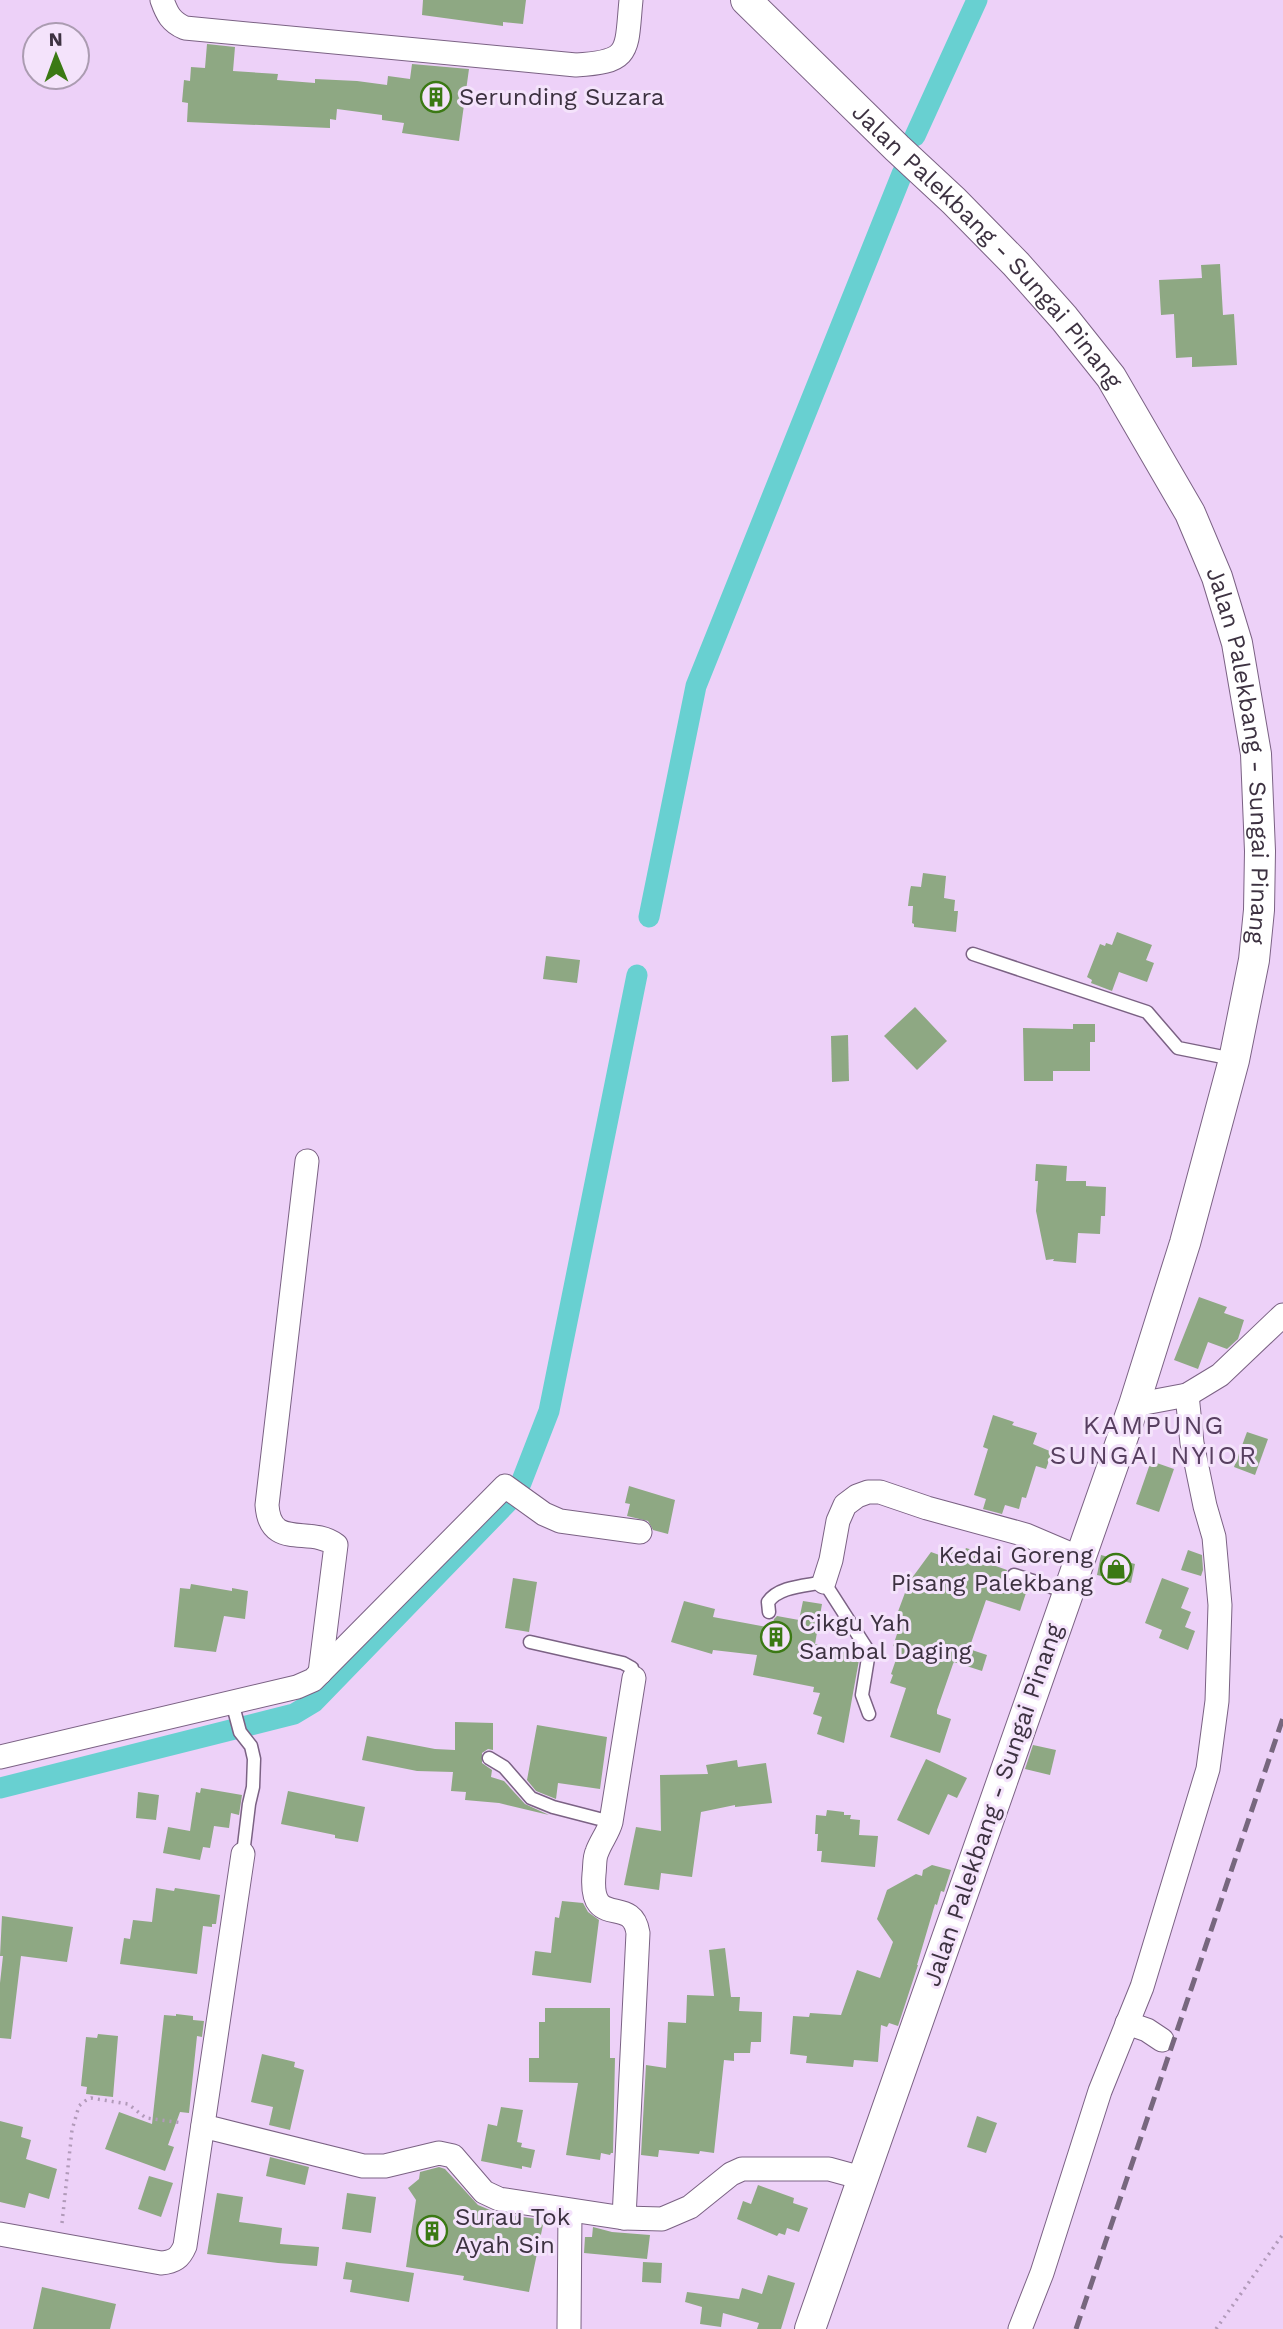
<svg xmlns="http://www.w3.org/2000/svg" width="1283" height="2329" font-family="'Work Sans',sans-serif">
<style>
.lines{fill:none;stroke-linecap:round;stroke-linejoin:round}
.canal{stroke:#68d0d1;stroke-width:21}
.building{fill:#8ea883}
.service-casing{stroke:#7b6284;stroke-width:15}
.minor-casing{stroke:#7b6284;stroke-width:25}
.tertiary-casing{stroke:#7b6284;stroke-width:32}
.path{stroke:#b19ab9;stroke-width:3.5;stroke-dasharray:2 5;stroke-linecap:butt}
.service{stroke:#fff;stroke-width:12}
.minor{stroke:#fff;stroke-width:23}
.tertiary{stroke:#fff;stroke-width:30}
.rail{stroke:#77677e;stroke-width:5;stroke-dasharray:14 7;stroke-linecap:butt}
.labels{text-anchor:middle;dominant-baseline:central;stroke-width:6;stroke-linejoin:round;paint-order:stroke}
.poi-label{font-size:24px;fill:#3d3241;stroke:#f4e3fb;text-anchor:start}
.street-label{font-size:24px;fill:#3d3241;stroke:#f4e3fb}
.neighbourhood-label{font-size:26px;letter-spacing:2px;fill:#573f60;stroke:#f4e3fb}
</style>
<rect width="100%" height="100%" fill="#edd1f8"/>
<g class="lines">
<!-- canal -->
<g class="canal">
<polyline points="915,136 977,0"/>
<polyline points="649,917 696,686 902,174"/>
<polyline points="0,1788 294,1714 314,1702 508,1502 521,1483 549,1411 637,975"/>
</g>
</g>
<!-- building -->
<g class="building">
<polygon points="423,0 526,0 523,24 503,22 503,26 422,15"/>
<polygon points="207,44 235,47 233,71 278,74 277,80 315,83 315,79 357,81 387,85 388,76 410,79 412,64 469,69 459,141 402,133 404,123 382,120 382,115 337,109 336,120 330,119 330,128 187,122 188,103 182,102 184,80 190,81 191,67 205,68"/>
<polygon points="1220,264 1223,315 1234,314 1237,365 1192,367 1192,357 1176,358 1174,314 1161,315 1159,280 1202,278 1201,265"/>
<polygon points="923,873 946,876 944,898 955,900 954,911 958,911 956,932 914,927 914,924 912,923 913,906 908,906 910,890 911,886 921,887"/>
<polygon points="1117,932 1152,945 1146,960 1154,963 1147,982 1119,972 1112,991 1091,983 1092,980 1087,977 1100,944 1105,946 1106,943 1112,945"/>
<polygon points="546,956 580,960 577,983 543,979"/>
<polygon points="915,1007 947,1041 917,1070 884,1036"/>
<polygon points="1073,1024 1095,1024 1095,1042 1090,1042 1090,1071 1053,1071 1053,1081 1024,1081 1023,1028 1073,1029"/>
<polygon points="848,1035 849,1081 832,1082 831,1036"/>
<polygon points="1036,1164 1067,1166 1066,1181 1086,1181 1086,1186 1106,1187 1105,1216 1101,1216 1100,1234 1078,1233 1076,1263 1053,1261 1054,1259 1046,1260 1036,1211 1038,1181 1035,1181"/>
<polygon points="1199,1297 1227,1307 1224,1313 1244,1320 1238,1339 1227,1349 1208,1342 1198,1369 1174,1360"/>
<polygon points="993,1415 1014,1422 1012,1425 1037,1433 1033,1444 1052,1452 1046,1469 1036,1466 1026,1498 1022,1497 1019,1509 1005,1505 1002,1514 983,1509 986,1499 974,1495 988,1449 983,1447"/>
<polygon points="1247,1432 1268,1439 1255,1475 1234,1467"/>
<polygon points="1151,1461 1174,1469 1159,1512 1136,1504"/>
<polygon points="629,1486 675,1500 668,1534 653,1530 648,1521 627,1516 630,1504 625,1503"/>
<polygon points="945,1548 963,1554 966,1548 982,1553 979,1560 1007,1570 1002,1585 1026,1593 1020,1611 986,1600 969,1649 987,1655 982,1671 954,1662 953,1664 937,1710 937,1714 951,1719 940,1753 890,1737 906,1688 890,1683 893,1675 891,1674 900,1648 893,1646 902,1619 896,1617 909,1582 931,1552 942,1556"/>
<polygon points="1188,1550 1202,1555 1203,1570 1201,1576 1181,1570"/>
<polygon points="1101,1555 1135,1564 1131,1583 1097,1575"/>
<polygon points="513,1578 537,1582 529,1632 505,1628"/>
<polygon points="1162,1578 1189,1588 1181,1608 1191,1612 1185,1627 1195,1631 1188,1650 1159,1638 1162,1630 1145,1623"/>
<polygon points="191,1584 232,1591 232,1588 248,1591 245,1619 224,1616 216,1652 174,1647 180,1588 190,1589"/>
<polygon points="684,1601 715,1609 713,1617 772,1628 774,1619 777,1616 799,1620 803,1601 822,1604 815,1644 856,1652 854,1659 859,1660 844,1743 817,1734 822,1717 813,1714 820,1693 813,1692 814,1687 753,1675 757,1655 713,1650 712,1654 671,1642"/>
<polygon points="455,1722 493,1723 493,1750 488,1749 482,1753 482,1763 492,1770 491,1777 504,1781 525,1804 549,1815 499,1803 465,1800 466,1792 451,1791 453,1772 417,1771 362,1760 367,1736 435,1749 455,1750"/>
<polygon points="537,1725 607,1737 600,1789 558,1783 556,1799 536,1791 527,1780"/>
<polygon points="1033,1745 1056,1750 1050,1775 1025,1769"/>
<polygon points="926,1759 967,1778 957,1798 948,1794 929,1835 897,1820"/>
<polygon points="737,1760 738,1767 766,1763 772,1803 735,1807 735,1805 701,1812 692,1877 661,1873 659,1890 624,1885 636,1827 661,1831 660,1775 708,1774 706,1765"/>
<polygon points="201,1788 242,1795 239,1815 231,1813 229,1828 214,1826 210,1848 203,1847 200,1860 163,1853 168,1827 190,1831 196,1792 200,1793"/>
<polygon points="288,1791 365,1807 358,1842 335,1838 335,1835 281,1824"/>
<polygon points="138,1792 159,1795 156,1820 136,1818"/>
<polygon points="827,1810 844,1812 844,1815 851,1815 850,1819 860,1820 859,1835 878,1836 875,1867 821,1862 822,1851 817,1851 818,1834 815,1834 816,1815 826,1816"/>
<polygon points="932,1865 951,1870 944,1892 941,1891 937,1905 935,1904 917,1965 918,1965 898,2026 889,2023 887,2027 881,2025 878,2062 854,2060 853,2067 806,2063 807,2056 790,2054 793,2016 809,2017 810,2013 841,2015 857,1970 880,1978 893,1942 877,1919 887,1890 916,1874 922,1876 923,1870"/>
<polygon points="156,1888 174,1891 175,1888 220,1895 216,1924 212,1924 212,1927 203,1926 197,1974 120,1964 124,1938 130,1939 133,1920 152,1922"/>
<polygon points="562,1901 583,1903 588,1912 599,1920 591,1983 532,1975 535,1951 551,1953 555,1917 559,1918"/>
<polygon points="2,1916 73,1927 67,1962 21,1956 11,2039 0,2038 0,1983 3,1956 0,1956"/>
<polygon points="725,1948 731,1997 740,1997 739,2011 762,2012 761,2042 751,2042 750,2053 734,2053 734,2061 724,2060 714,2153 700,2151 699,2154 659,2150 658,2157 641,2155 646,2065 666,2068 668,2022 686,2023 687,1995 714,1996 709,1950"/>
<polygon points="545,2008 610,2008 610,2058 615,2058 613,2153 611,2153 610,2155 601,2153 600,2160 566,2155 578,2083 529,2082 529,2058 539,2058 539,2022 545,2022"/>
<polygon points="176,2014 193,2016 193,2020 204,2021 202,2037 197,2036 189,2113 180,2112 168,2145 174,2147 165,2171 105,2149 119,2112 152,2124 164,2015 176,2016"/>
<polygon points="98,2034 118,2036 113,2097 86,2094 87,2087 81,2086 86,2037 97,2038"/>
<polygon points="262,2054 295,2062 294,2067 304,2070 290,2130 269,2125 273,2107 251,2102"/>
<polygon points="501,2107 523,2110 517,2142 522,2143 521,2147 535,2150 531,2168 522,2166 522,2169 481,2161 488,2124 497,2126"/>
<polygon points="977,2116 997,2123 986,2153 967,2147"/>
<polygon points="0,2121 23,2127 21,2137 31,2140 26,2159 57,2169 49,2199 29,2193 25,2208 0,2202"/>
<polygon points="270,2157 309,2167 305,2185 266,2176"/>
<polygon points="439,2167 445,2169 478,2205 497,2213 544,2220 529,2292 463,2280 464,2276 406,2267 416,2200 408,2188 419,2179 420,2172"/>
<polygon points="149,2176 173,2183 161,2217 138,2209"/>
<polygon points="758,2185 794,2198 793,2203 808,2208 799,2232 787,2228 785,2235 779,2233 777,2236 737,2219 743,2201 751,2204"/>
<polygon points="217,2193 243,2197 239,2222 282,2228 280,2244 319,2247 317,2266 278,2263 207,2254"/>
<polygon points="347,2193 376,2197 371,2233 342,2229"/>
<polygon points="593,2227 612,2232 650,2235 647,2259 584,2253 585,2237 592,2237"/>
<polygon points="346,2262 414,2273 409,2302 350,2292 352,2280 343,2279"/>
<polygon points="643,2262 662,2263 661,2283 642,2282"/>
<polygon points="768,2275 795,2283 781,2329 757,2329 759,2323 723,2313 721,2327 700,2324 702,2307 685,2302 687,2292 739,2299 742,2288 762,2294"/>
<polygon points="42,2287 116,2304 110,2329 33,2329"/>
</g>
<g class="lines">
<!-- service casing -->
<g class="service-casing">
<g id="service">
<polyline points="973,954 1147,1012 1178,1048 1233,1059"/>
<polyline points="1014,1575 1067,1592"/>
<path d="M769,1612L768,1602C779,1586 806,1586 824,1582L869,1652L862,1695L869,1714"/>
<polyline points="530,1642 623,1663 632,1668 634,1678"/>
<polyline points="232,1702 240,1732 251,1746 254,1759 253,1787 249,1804 243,1854"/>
<polyline points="489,1758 504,1767 531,1798 553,1807 611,1822"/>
</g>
</g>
<!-- minor casing -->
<g class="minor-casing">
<g id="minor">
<path d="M162,0C167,14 171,22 185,28L576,65C632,62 626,51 631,0"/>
<path d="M307,1161L267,1505C270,1551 310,1525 336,1545L320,1673"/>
<polyline points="1134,1405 1187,1395 1220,1375 1283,1315"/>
<polyline points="824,1582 831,1560 838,1521 845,1505 857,1496 868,1492 880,1492 927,1508 1026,1535 1080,1558"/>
<polyline points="0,1757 297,1687 313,1680 505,1486 544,1514 560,1521 640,1532"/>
<polyline points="1127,2023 1147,2030 1162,2040"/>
<polyline points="203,2126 363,2166 385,2166 439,2153 453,2156 484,2192 499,2199 624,2218 662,2219 690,2207 731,2174 742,2169 829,2169 862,2178"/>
<path d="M624,2218L638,1933C632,1893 589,1932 594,1874C595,1867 594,1858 597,1852C601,1841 608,1833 611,1822L634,1678"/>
<path d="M0,2234L161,2263C174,2262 180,2258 185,2246L243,1854"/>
<polyline points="569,2329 570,2211"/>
<polyline points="1020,2329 1042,2273 1100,2091 1142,1987 1208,1769 1217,1701 1220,1605 1214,1537 1205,1506 1192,1443 1187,1395"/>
</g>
</g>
<!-- tertiary casing -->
<g class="tertiary-casing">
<g id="tertiary">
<path id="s1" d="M746,0L897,148L954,201L1016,264L1064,318L1111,377L1190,513L1217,577L1237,643L1256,754L1260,851L1259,910L1254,960L1234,1060L1185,1243L1134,1405L810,2329"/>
</g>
</g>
<!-- path -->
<g class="path">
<polyline points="62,2223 72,2130 79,2106 85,2101 91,2098 128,2104 146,2118 183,2123"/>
<polyline points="1216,2329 1283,2234"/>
</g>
<!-- service -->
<use href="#service" class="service"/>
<!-- minor -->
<use href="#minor" class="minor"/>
<!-- tertiary -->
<use href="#tertiary" class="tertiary"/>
<!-- rail -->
<polyline class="rail" points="1076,2329 1283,1718"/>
</g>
<!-- icons -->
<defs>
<g id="building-ring" transform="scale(1.575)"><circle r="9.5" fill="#f4e3fb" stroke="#3b7914" stroke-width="1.5"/><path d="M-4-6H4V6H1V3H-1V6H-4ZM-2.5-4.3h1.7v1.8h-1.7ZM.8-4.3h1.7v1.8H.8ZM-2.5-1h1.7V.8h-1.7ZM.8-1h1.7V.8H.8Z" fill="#3b7914"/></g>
<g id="shop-ring" transform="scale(1.575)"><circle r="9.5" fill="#f4e3fb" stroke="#3b7914" stroke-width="1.5"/><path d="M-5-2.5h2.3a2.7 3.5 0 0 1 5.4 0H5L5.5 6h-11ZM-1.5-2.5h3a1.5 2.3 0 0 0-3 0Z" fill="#3b7914"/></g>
</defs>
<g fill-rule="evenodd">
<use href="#building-ring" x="436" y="97"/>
<use href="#shop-ring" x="1116" y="1569"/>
<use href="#building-ring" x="776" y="1637"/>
<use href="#building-ring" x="432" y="2231"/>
</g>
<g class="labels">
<!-- poi labels -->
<g class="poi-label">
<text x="459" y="97">Serunding Suzara</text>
<text x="1093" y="1555" text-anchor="end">Kedai Goreng<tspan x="1093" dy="28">Pisang Palekbang</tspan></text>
<text x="799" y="1623">Cikgu Yah<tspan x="799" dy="28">Sambal Daging</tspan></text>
<text x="455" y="2217">Surau Tok<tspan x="455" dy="28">Ayah Sin</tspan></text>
</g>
<!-- street labels -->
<g class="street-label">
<text stroke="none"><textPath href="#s1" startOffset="345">Jalan Palekbang - Sungai Pinang</textPath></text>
<text stroke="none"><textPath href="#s1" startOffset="933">Jalan Palekbang - Sungai Pinang</textPath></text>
<text transform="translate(993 1805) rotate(-71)">Jalan Palekbang - Sungai Pinang</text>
</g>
<!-- neighbourhood labels -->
<g class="neighbourhood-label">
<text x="1154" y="1425">KAMPUNG<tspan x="1154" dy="30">SUNGAI NYIOR</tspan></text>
</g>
</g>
<!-- north arrow -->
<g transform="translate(56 56) rotate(359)"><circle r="33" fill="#f4e3fb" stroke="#ab9cb1" stroke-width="2"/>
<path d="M0-5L12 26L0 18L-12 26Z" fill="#3b7914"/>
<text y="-10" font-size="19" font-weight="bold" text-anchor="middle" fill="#3d3241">N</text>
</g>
</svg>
